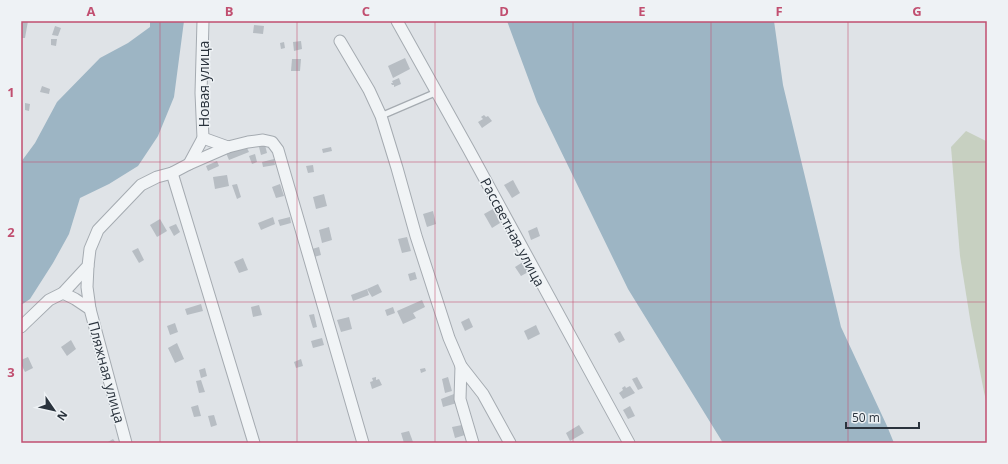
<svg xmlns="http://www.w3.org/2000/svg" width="1008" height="464" font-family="'Open Sans',sans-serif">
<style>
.green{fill:#c7d0c1}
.water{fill:#9db5c4}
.building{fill:#b7bdc3}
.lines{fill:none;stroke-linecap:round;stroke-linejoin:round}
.service-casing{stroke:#a5abb1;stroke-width:8}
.minor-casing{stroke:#a5abb1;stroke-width:13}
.service{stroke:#f1f4f6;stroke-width:5.5}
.minor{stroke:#f1f4f6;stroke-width:11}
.grid{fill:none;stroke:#c14f70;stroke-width:1;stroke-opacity:0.55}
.labels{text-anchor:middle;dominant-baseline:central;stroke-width:3;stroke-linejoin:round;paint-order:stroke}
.street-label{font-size:14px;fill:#2a333d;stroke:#eef2f5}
.neatline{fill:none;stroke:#c14f70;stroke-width:1.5}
.grid-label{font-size:13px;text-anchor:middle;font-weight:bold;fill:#c14f70}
</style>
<rect width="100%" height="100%" fill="#dfe3e7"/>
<!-- green -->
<polygon class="green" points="966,131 986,141 987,144 987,404 984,392 971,325 960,256 951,147"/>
<!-- water -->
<g class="water">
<polygon points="150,21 184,21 174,97 158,136 138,166 109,184 80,198 69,234 53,263 30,299 21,305 21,162 35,143 57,102 100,58 128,43 150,27"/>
<polygon points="507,21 774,21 783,85 841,327 887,426 894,443 723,443 628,289 537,102"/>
</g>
<!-- building -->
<g class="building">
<polygon points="21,21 28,21 25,38 21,38"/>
<polygon points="254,25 264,26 263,34 253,33"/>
<polygon points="55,26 61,28 58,36 52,35"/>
<polygon points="51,39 57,39 56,46 51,45"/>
<polygon points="301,41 302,49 294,51 293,42"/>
<polygon points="284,42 285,48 281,49 280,43"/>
<polygon points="405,58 410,69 393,78 388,66"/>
<polygon points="292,59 301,59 300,71 291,71"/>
<polygon points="399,78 401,84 394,87 394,85 392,85 391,83 393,83 392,81"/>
<polygon points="42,86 50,89 49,94 40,92"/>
<polygon points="25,103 30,104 29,111 25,110"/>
<polygon points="484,115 486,117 488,116 492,121 482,128 478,122 483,119 481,117"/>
<polygon points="265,145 267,153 261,155 259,147"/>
<polygon points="246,146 249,152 229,160 226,153"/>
<polygon points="331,147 332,151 323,153 322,149"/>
<polygon points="255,154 257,162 252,164 249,156"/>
<polygon points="274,159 275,165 263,167 262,162"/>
<polygon points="217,161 219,166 208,171 206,166"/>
<polygon points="313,165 314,172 308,173 306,166"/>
<polygon points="227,175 229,186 215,189 213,177"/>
<polygon points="513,180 520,193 512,198 504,185"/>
<polygon points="237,184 241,197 237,199 232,185"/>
<polygon points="280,184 284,196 276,198 272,187"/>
<polygon points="324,194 327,206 316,209 313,197"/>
<polygon points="493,209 500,223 492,228 484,214"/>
<polygon points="433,211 436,224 427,227 423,214"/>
<polygon points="273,217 275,224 261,230 258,223"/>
<polygon points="290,217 291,223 280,226 278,220"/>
<polygon points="160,219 167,231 157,237 150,225"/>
<polygon points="176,224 180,232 174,236 169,227"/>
<polygon points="329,227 332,240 322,243 319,230"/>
<polygon points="537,227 540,236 531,240 528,231"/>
<polygon points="407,237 411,251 402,253 398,239"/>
<polygon points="319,247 321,255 314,257 312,249"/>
<polygon points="138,248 144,260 139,263 132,251"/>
<polygon points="243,258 248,270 239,273 234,262"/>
<polygon points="523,262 530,271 521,276 515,267"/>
<polygon points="415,272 417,279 410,281 408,274"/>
<polygon points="378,284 382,292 372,297 367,289"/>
<polygon points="367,289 369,295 353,301 351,295"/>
<polygon points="422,300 425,307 413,313 416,318 403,324 397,311"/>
<polygon points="201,304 203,311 187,315 185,309"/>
<polygon points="259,305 262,315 253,317 251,307"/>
<polygon points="393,307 395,313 387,316 385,310"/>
<polygon points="314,314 317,327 313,328 309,315"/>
<polygon points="349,317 352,329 341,332 337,320"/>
<polygon points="469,318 473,327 465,331 461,322"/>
<polygon points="175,323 178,332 170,335 167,326"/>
<polygon points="536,325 540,334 528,340 524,331"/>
<polygon points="620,331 625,340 619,343 614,334"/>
<polygon points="322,338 324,345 313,348 311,341"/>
<polygon points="71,340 76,349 67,356 61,347"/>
<polygon points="177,343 184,359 175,363 168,348"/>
<polygon points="28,357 33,368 25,372 21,364 21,360"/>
<polygon points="301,359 303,366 296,368 294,362"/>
<polygon points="205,368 207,376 201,378 199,370"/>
<polygon points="425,368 426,371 421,373 420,369"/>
<polygon points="376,377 376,380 379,379 382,385 372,389 370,382 373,381 372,378"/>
<polygon points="448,377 452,391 445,393 442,379"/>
<polygon points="637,377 643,388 638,390 632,379"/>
<polygon points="201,380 205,392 199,393 196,381"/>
<polygon points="625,386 626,388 630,386 635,393 623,399 619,393 623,390 622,388"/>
<polygon points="454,394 457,403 443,407 441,399"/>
<polygon points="198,405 201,416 194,417 191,407"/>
<polygon points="630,406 635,416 628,419 623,410"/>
<polygon points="214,415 217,425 211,427 208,416"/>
<polygon points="462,425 465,435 455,438 452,427"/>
<polygon points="579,425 584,433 570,441 566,433"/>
<polygon points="409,431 413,442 404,443 401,433"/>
<polygon points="113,439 116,443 109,443 108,442"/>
</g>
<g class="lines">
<!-- service casing -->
<g class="service-casing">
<polyline id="service" points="381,116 437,92"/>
</g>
<!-- minor casing -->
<g class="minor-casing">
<g id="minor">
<polyline points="397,21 469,150 629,443"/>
<polyline points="340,41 369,90 381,116 397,168 416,236 449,338 461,366 483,394 510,443"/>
<polyline points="203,138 228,147 248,142 263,140 272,142 278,150 363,443"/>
<polyline points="189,164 228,147"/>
<polyline points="172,173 254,443"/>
<polyline points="88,266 87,287 90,309"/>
<polyline points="63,293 75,299 90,309 126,443"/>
<polyline points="21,327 25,323 49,300 63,293 88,266 90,249 98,230 141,185 157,177 172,173 189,164 203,138 201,93 203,21"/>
<polyline points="461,366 460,399 473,443"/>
</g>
</g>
<!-- service -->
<use href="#service" class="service"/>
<!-- minor -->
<use href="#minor" class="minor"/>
</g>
<!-- grid -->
<path class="grid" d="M160,21V443M297,21V443M435,21V443M573,21V443M711,21V443M848,21V443M21,162H987M21,302H987"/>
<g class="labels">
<!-- street labels -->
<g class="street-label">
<text transform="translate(203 84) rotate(-90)">Новая улица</text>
<text transform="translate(513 232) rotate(62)">Рассветная улица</text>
<text transform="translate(107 372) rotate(75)">Пляжная улица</text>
</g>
</g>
<!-- border -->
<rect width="1008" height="464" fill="none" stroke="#eef2f5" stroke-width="44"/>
<!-- north arrow -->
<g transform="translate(54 410) rotate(124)" stroke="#eef2f5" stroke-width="3" paint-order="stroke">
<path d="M0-3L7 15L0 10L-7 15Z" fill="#2a333d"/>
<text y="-6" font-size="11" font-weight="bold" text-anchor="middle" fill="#2a333d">N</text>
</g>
<!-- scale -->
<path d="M846 422v6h73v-6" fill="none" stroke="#2a333d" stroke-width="2"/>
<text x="852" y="422" font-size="12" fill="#2a333d" stroke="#eef2f5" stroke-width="3" paint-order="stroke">50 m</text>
<rect x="22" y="22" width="964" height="420" class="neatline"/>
<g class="grid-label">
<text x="91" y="16">A</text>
<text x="229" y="16">B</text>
<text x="366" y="16">C</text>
<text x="504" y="16">D</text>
<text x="642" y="16">E</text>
<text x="779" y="16">F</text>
<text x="917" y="16">G</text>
<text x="11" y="97">1</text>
<text x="11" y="237">2</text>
<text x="11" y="377">3</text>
</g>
</svg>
